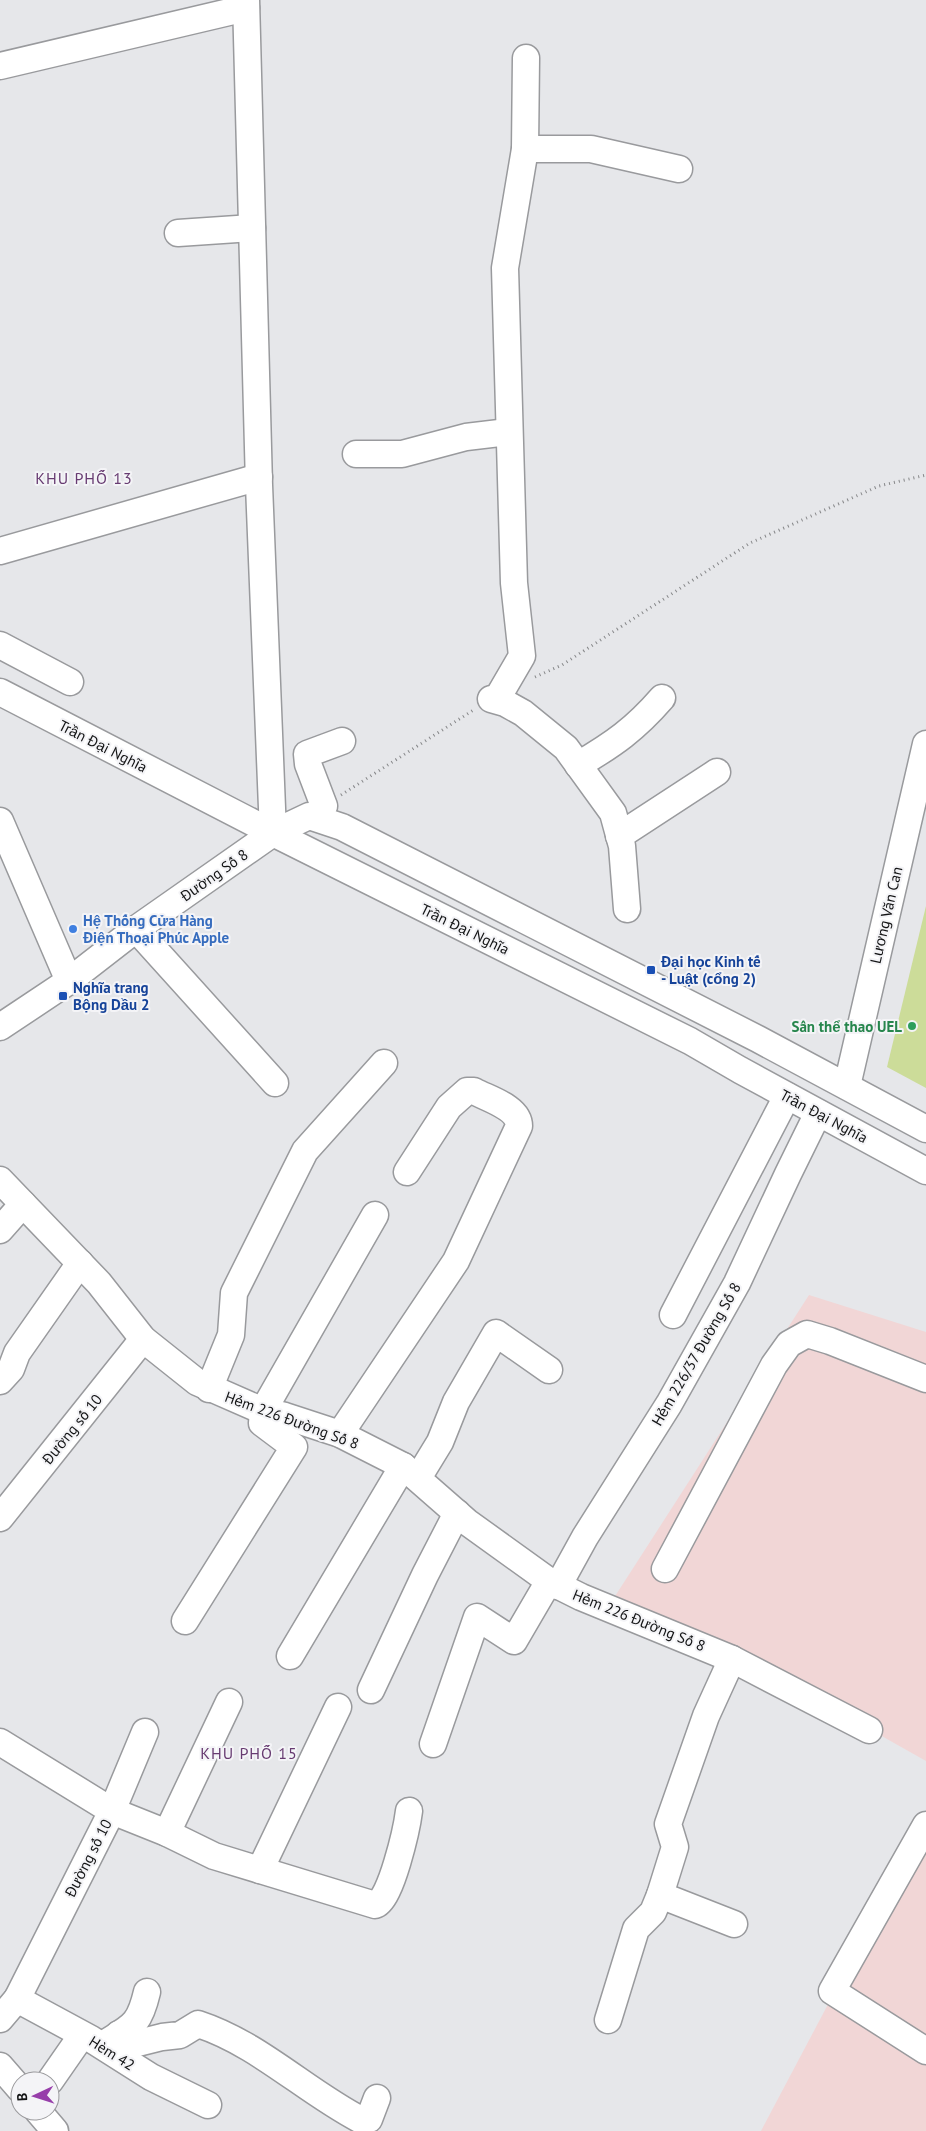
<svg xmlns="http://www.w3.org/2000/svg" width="926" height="2131" font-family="'PT Sans',sans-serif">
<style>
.industrial{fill:#f1d6d6}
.green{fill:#ccdc99}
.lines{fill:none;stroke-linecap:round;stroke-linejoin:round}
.minor-casing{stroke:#999a9d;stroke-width:29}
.path{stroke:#868789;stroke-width:3;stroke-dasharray:1 4;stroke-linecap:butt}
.minor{stroke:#fff;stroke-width:26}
.shop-dot{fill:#3f7fe0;stroke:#f4f4f7;stroke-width:2}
.transit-dot{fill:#1a4fb4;stroke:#f4f4f7;stroke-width:2}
.leisure-dot{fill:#2e9e5b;stroke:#f4f4f7;stroke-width:2}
.labels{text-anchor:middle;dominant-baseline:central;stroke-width:4;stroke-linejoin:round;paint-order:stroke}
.street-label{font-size:15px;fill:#131415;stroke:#f4f4f7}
.shop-label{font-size:15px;font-weight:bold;fill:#366cbe;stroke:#f4f4f7;text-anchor:start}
.transit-label{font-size:15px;font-weight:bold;fill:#164399;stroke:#f4f4f7;text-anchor:start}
.leisure-label{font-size:15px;font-weight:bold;fill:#27864d;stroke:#f4f4f7;text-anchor:end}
.neighbourhood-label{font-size:16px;letter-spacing:1px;fill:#673b71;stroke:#f4f4f7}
</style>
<rect width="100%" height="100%" fill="#e6e7ea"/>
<!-- industrial -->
<g class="industrial">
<polygon points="809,1295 926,1332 926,1761 738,1655 610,1604"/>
<polygon points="926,1819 926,2131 761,2131"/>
</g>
<!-- green -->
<polygon class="green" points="926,906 926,1088 887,1067"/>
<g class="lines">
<!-- minor casing -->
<g class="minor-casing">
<g id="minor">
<polyline points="246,0 259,485 273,833"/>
<polyline points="0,66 246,8"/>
<polyline points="525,149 591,149 679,169"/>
<polyline points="178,233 252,228"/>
<polyline points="356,454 402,454 466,437 508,432"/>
<polyline points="0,551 259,477"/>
<polyline points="0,645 70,682"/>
<polyline points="0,692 273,833 690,1041 740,1070 926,1171"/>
<polyline points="501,692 522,656 514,583 505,268 525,149 526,58"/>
<polyline points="491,699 505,703 523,713 566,748 613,813 622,846 627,909"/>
<path d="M578,765C614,744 635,729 662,698"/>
<polyline points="324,806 308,764 307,754 342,741"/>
<polyline points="0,821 69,981"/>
<polyline points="619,836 717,772"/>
<polyline points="136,929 275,1083"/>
<polyline points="0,1027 69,981 136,929 273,833 309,816 342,827 758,1039 926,1129"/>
<polyline points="847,1086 926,744"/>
<polyline points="0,1180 99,1283 143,1339 197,1382 263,1411 285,1416 340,1434 403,1466 467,1522 549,1581 581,1597 732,1659 869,1730"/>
<polyline points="0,1230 23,1204"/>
<polyline points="673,1315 787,1096"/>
<polyline points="0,1381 11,1369 17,1353 80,1263"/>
<polyline points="209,1389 231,1335 234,1293 305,1151 384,1063"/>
<path d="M340,1434L456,1261L519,1126C519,1107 488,1099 474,1091H467L449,1107L407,1172"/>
<polyline points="418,1478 440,1442 456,1402 496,1333 549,1370"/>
<polyline points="0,1518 143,1339"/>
<polyline points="665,1569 774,1365 789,1344 807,1334 830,1341 926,1379"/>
<polyline points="558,1586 585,1537 669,1404 737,1283 788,1174 818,1113"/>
<polyline points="185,1621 294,1447 262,1423 263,1411 375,1215"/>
<polyline points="290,1656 403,1466"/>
<polyline points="371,1690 425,1575 457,1513"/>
<path d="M145,1732L112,1811L167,1833L214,1856L375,1905C391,1901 407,1827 409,1811"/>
<polyline points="0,1742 112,1811 17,1999 0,2019"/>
<polyline points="433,1744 477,1617 514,1641 549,1581"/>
<polyline points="926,1825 832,1991 926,2051"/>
<polyline points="167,1833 229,1702"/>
<polyline points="260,1870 338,1707"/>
<polyline points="660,1895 734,1924"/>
<polyline points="17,1999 91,2039 151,2077 208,2105"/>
<polyline points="608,2020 636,1929 653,1912 660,1895 675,1847 668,1824 706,1716 732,1659"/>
<path d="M119,2034L128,2042L138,2043L162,2037L180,2035L198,2024C259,2044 305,2091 361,2120L369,2119L377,2098"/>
<path d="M104,2044C132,2026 139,2026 147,1992"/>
<polyline points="0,2066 20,2089"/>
<polyline points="50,2081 82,2035"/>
<polyline points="38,2111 55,2131"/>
</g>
</g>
<!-- path -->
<g class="path">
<polyline points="535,677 562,665 750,543 879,486 926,475"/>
<polyline points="341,795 475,709"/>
</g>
<!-- minor -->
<use href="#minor" class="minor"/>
</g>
<!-- markers -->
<circle class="shop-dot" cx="73" cy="929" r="5"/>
<g class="transit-dot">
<rect x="646" y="965" width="10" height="10" rx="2.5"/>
<rect x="58" y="991" width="10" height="10" rx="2.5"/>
</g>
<circle class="leisure-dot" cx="912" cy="1026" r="5"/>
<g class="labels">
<!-- street labels -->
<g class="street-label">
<text transform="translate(103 746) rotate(27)">Trần Đại Nghĩa</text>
<text transform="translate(214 875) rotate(-35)">Đường Số 8</text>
<text transform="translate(886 915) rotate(-77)">Lương Văn Can</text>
<text transform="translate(465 929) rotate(26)">Trần Đại Nghĩa</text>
<text transform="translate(824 1116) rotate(28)">Trần Đại Nghĩa</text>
<text transform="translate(696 1354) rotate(-60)">Hẻm 226/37 Đường Số 8</text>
<text transform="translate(292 1420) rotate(20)">Hẻm 226 Đường Số 8</text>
<text transform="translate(72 1429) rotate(-51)">Đường số 10</text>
<text transform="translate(639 1620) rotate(22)">Hẻm 226 Đường Số 8</text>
<text transform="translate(88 1858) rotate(-63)">Đường số 10</text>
<text transform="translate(112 2053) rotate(32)">Hèm 42</text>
</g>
<!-- shop labels -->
<g class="shop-label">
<text x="83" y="920">Hệ Thống Cửa Hàng<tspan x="83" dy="17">Điện Thoại Phúc Apple</tspan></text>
</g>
<!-- transit labels -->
<g class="transit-label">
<text x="661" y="961">Đại học Kinh tế<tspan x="661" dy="17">- Luật (cổng 2)</tspan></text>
<text x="73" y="987">Nghĩa trang<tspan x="73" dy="17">Bộng Dầu 2</tspan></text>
</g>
<!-- leisure labels -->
<g class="leisure-label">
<text x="902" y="1026">Sân thể thao UEL</text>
</g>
<!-- neighbourhood labels -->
<g class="neighbourhood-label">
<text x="84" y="478">KHU PHỐ 13</text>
<text x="249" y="1753">KHU PHỐ 15</text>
</g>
</g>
<!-- north arrow -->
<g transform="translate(35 2096) rotate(266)"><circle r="24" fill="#f4f4f7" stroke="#9a9a9d"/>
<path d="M0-4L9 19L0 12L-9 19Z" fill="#973eaa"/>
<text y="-8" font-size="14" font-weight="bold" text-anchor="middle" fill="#131415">B</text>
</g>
</svg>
